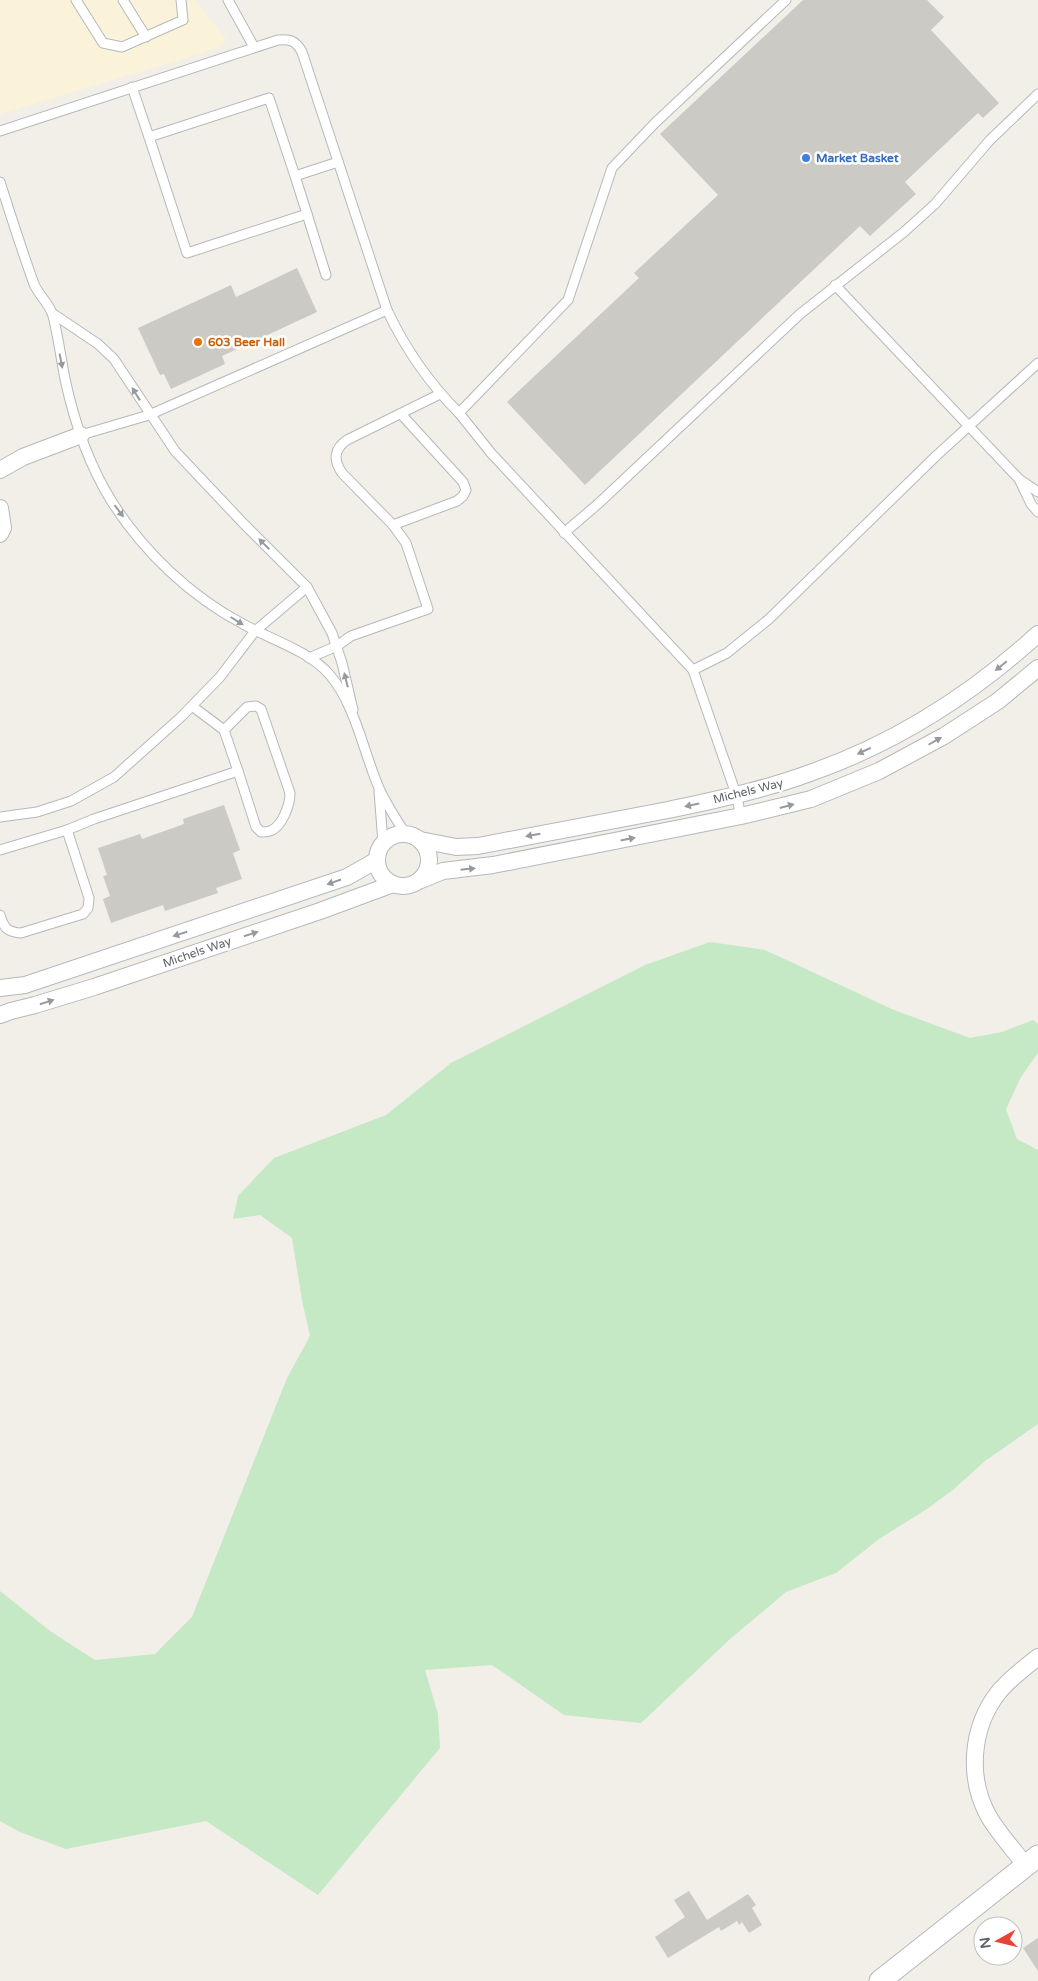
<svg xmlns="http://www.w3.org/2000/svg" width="1038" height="1981" font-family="'Varela Round',sans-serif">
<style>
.green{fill:#c5e8c5}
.sand{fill:#fbf3d9}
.building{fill:#cccac5}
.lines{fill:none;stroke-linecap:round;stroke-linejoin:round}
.service-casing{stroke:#b5b8bc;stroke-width:11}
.minor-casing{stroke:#b5b8bc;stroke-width:18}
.tertiary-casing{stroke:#b5b8bc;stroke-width:23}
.service{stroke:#fff;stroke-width:9}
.minor{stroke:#fff;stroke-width:16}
.tertiary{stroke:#fff;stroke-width:21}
.oneway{fill:#979a9d}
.shop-dot{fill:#3f7fe0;stroke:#fff;stroke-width:2}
.food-dot{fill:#e8710a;stroke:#fff;stroke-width:2}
.labels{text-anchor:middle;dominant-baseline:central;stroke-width:5;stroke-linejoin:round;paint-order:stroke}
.shop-label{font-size:12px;font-weight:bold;fill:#366cbe;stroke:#fff;text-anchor:start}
.food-label{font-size:12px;font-weight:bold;fill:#c56008;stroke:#fff;text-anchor:start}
.street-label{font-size:12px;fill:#5f6368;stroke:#fff}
</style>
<rect width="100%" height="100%" fill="#f1efe8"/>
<!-- green -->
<polygon class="green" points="710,942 765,950 894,1010 970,1038 1002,1032 1033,1020 1038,1024 1038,1053 1021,1077 1006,1109 1017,1139 1038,1150 1038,1424 985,1461 954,1489 927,1509 879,1539 836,1573 786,1592 730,1639 641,1723 564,1715 492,1665 425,1670 438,1714 440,1748 318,1895 206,1821 66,1849 20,1832 0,1821 0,1591 50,1631 95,1660 155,1654 192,1617 287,1378 310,1336 302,1300 292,1238 260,1215 233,1219 238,1196 274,1158 386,1115 451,1063 645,965"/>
<!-- sand -->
<polygon class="sand" points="0,0 195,0 226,39 218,48 0,114"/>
<!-- building -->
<g class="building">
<polygon points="803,0 927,0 944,17 931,30 999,103 983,118 978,113 905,182 916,194 870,236 860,226 585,485 507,402 639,278 634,273 718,195 660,134"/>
<polygon points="297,268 317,312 222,356 225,364 171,389 164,374 160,375 138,328 231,285 236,297"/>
<polygon points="224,805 240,850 233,853 242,879 216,888 218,893 165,911 163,905 111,923 103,899 110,896 103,876 107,875 98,848 140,834 142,839 184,824 183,819"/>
<polygon points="689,1891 707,1920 748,1894 756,1905 752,1908 762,1925 749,1933 742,1922 739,1925 737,1921 721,1931 719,1927 668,1958 655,1937 685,1917 674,1900"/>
<polygon points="1038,1938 1038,1971 1023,1948"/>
</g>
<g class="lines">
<!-- service casing -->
<g class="service-casing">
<g id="service">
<polyline points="76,0 103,43 122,47 183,20 181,0"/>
<polyline points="123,0 146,37"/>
<polyline points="228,0 254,47"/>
<polyline points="132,87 149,137"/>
<path d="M0,131L278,40C291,39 296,41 302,52L387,310C405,348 429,383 459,413"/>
<polyline points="295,176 307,214 187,253 149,137 269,98 295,176 338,162"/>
<path d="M0,182C11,216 22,251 34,284C39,296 50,304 53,316C58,336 61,358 65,379C74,421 89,465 112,502C144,552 190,596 243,624C270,639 309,651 329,674C355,703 364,754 379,788C386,804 396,819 405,833"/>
<polyline points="307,214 326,275"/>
<polyline points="835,285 1019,479 1038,492"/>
<polyline points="52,313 98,344 114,359 175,451 243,523 307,587 332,633 342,663 353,710"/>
<polyline points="81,435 149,415 387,310"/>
<polyline points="1020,481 1031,504 1038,512"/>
<polyline points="393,525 457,501 463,496 466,490 463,482 401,414"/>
<polyline points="564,533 599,503 800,314 904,232 935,204 990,140 1038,94"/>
<path d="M309,658L337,646L351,636L428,609L406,543L393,525L342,473C333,460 334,449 347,440L440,394"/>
<polyline points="693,670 727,653 769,619 936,456 1038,363"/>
<path d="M224,730L247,707L256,706L261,709L290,793C290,805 282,827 270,831C267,832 264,832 261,832L256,827L238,771"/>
<polyline points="379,791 383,843"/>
<polyline points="741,816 736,794 693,670 491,453 459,413 568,300 612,168 655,123 786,0"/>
<polyline points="0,817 37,812 71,801 114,777 181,717 220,677 255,631 307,587"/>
<polyline points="67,830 94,819 238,771 224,730 192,706"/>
<path d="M0,850L67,830L89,898L88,908L83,914L21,933C7,932 4,928 0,915"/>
</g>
</g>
<!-- minor casing -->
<g class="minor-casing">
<g id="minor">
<polyline points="0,470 23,457 81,435"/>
<polyline points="0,508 3,528 0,534"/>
<circle cx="403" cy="860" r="26"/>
<path d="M420,840L456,847L478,846C541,834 604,822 668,810C715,800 764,790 810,773C896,743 971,695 1038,634"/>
<polyline points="421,880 443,871 493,865 741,816 811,799 879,771 944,736 998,701 1038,668"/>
<polyline points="0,988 25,985 347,877 377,860"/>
<polyline points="0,1015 11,1011 35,1005 94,987 320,911 393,884"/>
<path d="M1026,1866C1014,1850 999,1834 989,1817C967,1778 971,1728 998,1693C1009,1679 1024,1668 1038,1657"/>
</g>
</g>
<!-- tertiary casing -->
<g class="tertiary-casing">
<polyline id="tertiary" points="880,1981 1038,1856"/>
</g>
<!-- service -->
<use href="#service" class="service"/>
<!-- minor -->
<use href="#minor" class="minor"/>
<!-- tertiary -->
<use href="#tertiary" class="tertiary"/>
</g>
<!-- one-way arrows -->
<defs><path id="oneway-solid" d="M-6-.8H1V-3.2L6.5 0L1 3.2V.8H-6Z" transform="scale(1.25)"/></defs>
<g class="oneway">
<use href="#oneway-solid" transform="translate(61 361) rotate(79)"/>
<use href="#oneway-solid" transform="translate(136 394) rotate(-122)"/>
<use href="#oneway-solid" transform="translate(119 511) rotate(53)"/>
<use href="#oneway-solid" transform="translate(264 544) rotate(-135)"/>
<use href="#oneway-solid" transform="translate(237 621) rotate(32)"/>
<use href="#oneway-solid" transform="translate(1001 666) rotate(141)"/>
<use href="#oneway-solid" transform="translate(346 680) rotate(-104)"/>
<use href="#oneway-solid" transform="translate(935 741) rotate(-30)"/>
<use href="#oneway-solid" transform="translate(864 751) rotate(155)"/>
<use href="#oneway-solid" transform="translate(692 805) rotate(168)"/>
<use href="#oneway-solid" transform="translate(787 806) rotate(-15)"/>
<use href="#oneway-solid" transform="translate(533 835) rotate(170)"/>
<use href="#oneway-solid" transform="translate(628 839) rotate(-11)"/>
<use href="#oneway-solid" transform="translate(468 869) rotate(-6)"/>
<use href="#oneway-solid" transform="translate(334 882) rotate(161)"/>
<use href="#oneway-solid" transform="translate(180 934) rotate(162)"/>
<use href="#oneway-solid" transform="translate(251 934) rotate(-18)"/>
<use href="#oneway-solid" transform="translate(47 1002) rotate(-18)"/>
</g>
<!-- markers -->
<circle class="shop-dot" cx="806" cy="158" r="5"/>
<circle class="food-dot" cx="198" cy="342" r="5"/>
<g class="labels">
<!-- shop labels -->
<g class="shop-label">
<text x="816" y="158">Market Basket</text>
</g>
<!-- food labels -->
<g class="food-label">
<text x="208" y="342">603 Beer Hall</text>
</g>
<!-- street labels -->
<g class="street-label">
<text transform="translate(748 791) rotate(-14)">Michels Way</text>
<text transform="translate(197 952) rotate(-19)">Michels Way</text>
</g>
</g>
<!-- north arrow -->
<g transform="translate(998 1941) rotate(262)"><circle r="24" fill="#ffffff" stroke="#bfc1c3"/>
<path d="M0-4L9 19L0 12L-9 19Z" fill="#ea4335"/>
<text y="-8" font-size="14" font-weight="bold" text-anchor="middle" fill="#5f6368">N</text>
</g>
</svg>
